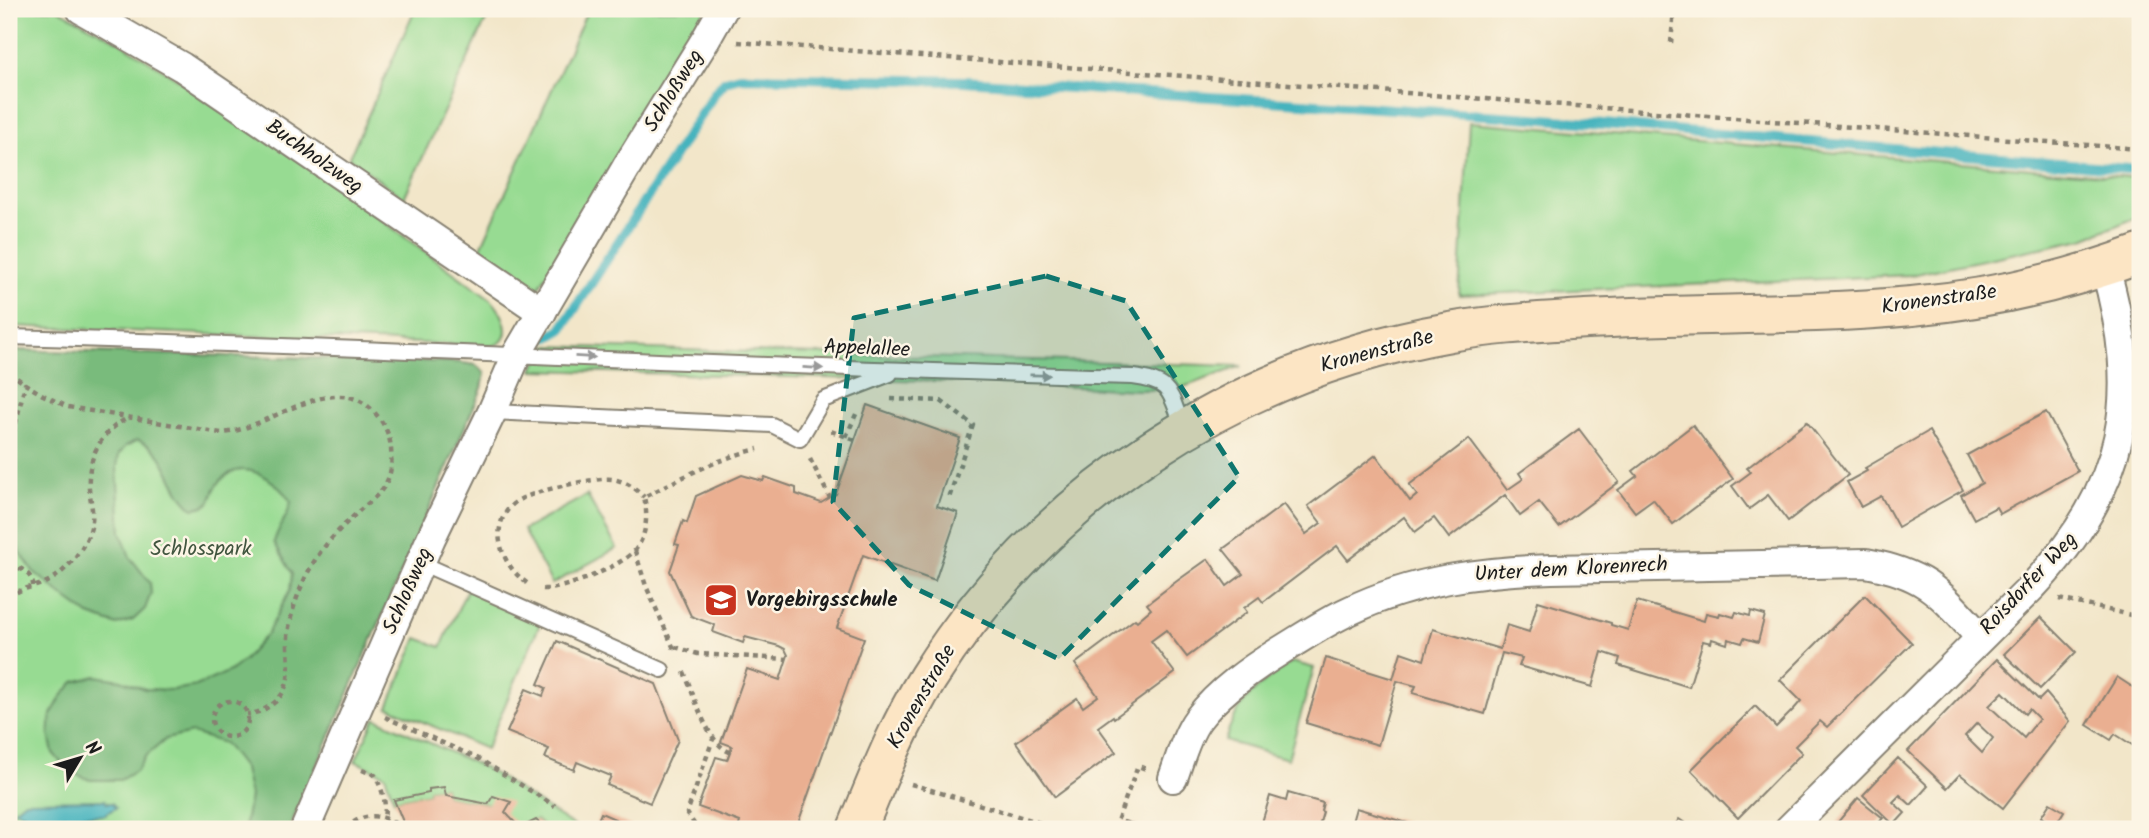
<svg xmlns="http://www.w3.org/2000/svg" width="2149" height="838" font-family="Kalam,sans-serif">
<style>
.green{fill:#97db92;stroke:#5a7c57;stroke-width:2}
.forest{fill:#79bb7c;stroke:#4a6c4c;stroke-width:2}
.water{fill:#44b3be;stroke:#30686d;stroke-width:2}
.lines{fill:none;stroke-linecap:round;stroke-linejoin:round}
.stream{stroke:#44b3be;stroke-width:10}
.building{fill:#eaaf91;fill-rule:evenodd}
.lane-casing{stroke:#878172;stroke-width:18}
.street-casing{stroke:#878172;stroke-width:32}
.secondary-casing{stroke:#878172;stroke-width:42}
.path{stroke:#878172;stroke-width:4.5;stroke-dasharray:5 5;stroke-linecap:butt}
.lane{stroke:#fff;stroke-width:14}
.street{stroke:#fff;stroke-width:28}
.secondary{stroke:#fce5c4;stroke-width:38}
.oneway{fill:#999}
.marked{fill:#0f766e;fill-opacity:0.2;stroke:#0f766e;stroke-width:5;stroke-dasharray:14 9;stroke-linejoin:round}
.labels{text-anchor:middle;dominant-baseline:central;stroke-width:5;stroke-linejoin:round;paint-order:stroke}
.street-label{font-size:21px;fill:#1c1c1c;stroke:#fcf5e5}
.park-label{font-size:21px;fill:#41553f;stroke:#fcf5e5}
.poi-label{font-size:21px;font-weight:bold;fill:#1c1c1c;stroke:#fcf5e5;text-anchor:start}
</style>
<rect width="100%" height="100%" fill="#fcf5e5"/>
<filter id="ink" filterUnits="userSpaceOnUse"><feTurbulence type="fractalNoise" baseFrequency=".0143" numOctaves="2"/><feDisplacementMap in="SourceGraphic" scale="14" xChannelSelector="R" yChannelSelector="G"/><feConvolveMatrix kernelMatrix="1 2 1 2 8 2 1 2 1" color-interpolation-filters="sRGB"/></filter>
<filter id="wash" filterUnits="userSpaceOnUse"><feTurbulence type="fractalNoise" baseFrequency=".00686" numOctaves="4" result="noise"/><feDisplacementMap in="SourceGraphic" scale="28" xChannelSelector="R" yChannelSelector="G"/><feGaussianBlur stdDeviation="1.57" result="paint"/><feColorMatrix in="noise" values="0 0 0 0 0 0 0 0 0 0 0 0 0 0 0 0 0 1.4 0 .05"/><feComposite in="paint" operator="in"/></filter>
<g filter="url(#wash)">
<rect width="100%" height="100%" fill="#f2e6c9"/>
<!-- green -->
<g class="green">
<path d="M9,9H58L118,41L261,132L491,300C503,312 517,340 492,346L9,326Z"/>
<polygon points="415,9 491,9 404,198 349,158"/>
<polygon points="588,9 706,9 535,294 478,254"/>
<polygon points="1469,122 2140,178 2140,216 2083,239 1911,275 1459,295"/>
<polygon points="544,346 1242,366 1178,389 1138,390 973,382 533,370"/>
<polygon points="9,350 456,362 476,365 485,373 482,388 289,829 9,829"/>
<polygon points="587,495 617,548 552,584 523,530"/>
<polygon points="469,585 543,617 486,749 388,707 417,638 441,647"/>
<path d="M1292,662L1314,668L1288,759L1225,741C1236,701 1258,685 1292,662Z"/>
<polygon points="375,718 485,768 576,827 571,829 546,829 536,820 520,828 488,804 446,796 444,787 429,789 429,793 394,800 385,775 355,761"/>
</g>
<!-- forest -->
<path class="forest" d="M9,350L456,362L476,365L485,373L482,388L289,829H244L250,796L244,769L224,743L192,733L166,739L145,757L137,770L120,780H90L68,771L53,753L49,735L51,715L61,697L74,682L96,676L121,680L145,689L173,690L196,686L230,671L244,660L267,634L290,590L292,573L274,542C278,527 288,517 291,502C276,479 241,454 218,484C207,498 217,506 193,508C168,489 170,449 137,440L126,446L119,454L117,467L121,532L130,557L150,583L151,593L145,609L133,620L117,625L89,615L68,600L33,571L9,536Z"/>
<!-- water -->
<polygon class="water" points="105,800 106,803 112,803 116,808 106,813 106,815 25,817 25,814 14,810 25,801"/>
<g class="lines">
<!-- stream -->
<polyline class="stream" points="549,337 561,330 716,91 725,81 740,77 964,81 1532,118 2140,170"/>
</g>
<g id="blocks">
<!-- building -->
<g class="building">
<polygon points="867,405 960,438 937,506 958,513 935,581 863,555 837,628 864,638 796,829 738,829 740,822 698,807 716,757 727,760 730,752 732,746 721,742 747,669 780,680 788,655 785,649 779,646 745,637 743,643 713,632 715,625 691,616 670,571 679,545 675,544 683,521 687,523 696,496 742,475 763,481 765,477 796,488 796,494 821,503 836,494"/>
<polygon points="2046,412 2078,471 2000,514 1996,507 1974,519 1961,495 1982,483 1967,455"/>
<polygon points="1807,422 1848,475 1788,521 1768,495 1749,509 1732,486 1751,472 1747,468"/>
<polygon points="1693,425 1733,479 1673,524 1653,499 1635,512 1618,490 1637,476 1633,471"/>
<polygon points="1579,429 1619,482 1559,527 1539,502 1520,516 1505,495 1449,538 1434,518 1415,532 1404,517 1348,560 1337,546 1263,602 1259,597 1244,608 1247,612 1187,657 1166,630 1151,641 1175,673 1114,718 1113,716 1098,727 1116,752 1055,797 1016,742 1077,698 1083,707 1098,696 1075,664 1135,619 1137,621 1151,609 1147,604 1177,581 1208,559 1227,586 1243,574 1223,549 1284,504 1306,534 1321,523 1308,506 1376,455 1410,501 1417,495 1409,485 1469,439 1507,490 1523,479 1519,473"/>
<polygon points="1929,431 1963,490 1898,527 1881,496 1861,507 1847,482 1867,471 1865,468"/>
<polygon points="1865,595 1912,643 1827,727 1820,721 1795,746 1802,753 1738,818 1691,770 1755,706 1776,727 1794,709 1801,701 1780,680"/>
<polygon points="1538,601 1611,623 1611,625 1628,630 1637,601 1704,621 1706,613 1719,616 1720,613 1734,617 1736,612 1750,616 1751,611 1765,615 1758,642 1744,638 1742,643 1728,639 1727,644 1712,639 1711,643 1703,641 1689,687 1618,665 1620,658 1602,652 1592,687 1519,666 1522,658 1502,653 1485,714 1413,693 1416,686 1397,681 1378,745 1306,723 1326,658 1393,679 1401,652 1424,660 1433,629 1500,649 1507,625 1529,632"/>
<polygon points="2041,617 2076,652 2040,689 2004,654"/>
<polygon points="557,641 656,684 678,740 650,803 607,785 611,776 577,762 574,770 545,758 549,749 507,732 526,689 543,696 546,688 538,684"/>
<path d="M1997,659L2039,700L2046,693L2070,721L2003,808L1960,774L1947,788L1908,751ZM2003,692L2025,714L2029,709L2039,719L2024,738L1989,706ZM1977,723L1993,738L1982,753L1965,736Z"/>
<polygon points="2117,677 2140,692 2140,750 2115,734 2111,740 2087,725"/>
<polygon points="1898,758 1928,786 1911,805 1900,795 1893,802 1905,813 1894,825 1863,795"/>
<polygon points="444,787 446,796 488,804 493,796 511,802 505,812 520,828 536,820 546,829 406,829 394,800 429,793 429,789"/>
<polygon points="1288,793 1323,803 1321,811 1323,812 1318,829 1260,829 1270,796 1286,801"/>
<polygon points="1858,798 1883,818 1874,829 1832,829"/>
<polygon points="2050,803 2064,811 2055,826 2041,817"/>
<polygon points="1356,808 1407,823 1405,829 1350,829"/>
<polygon points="601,813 638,829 594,829"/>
<polygon points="1679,819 1694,829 1672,829"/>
<polygon points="1124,821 1149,829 1121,829"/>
</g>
</g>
</g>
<g filter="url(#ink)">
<use href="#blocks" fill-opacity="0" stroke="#878172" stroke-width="2"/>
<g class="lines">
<!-- lane casing -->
<g class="lane-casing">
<g id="lane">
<path d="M9,337C384,347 758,368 1133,377C1175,382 1169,395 1184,429"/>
<polyline points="492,412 772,425 800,439 823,400 890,374"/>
<polyline points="421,563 662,670"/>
</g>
</g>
<!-- street casing -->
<g class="street-casing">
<g id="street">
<polyline points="81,9 182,67 542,312"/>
<path d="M1173,778C1180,759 1186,735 1198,719C1219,691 1251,669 1280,651C1303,637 1325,622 1349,611C1413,580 1482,571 1552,569L1866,563C1927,574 1940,593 1980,637"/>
<polyline points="305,829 431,538 492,412 517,354 626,168 706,39 723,9"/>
<path d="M1789,829L2033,586C2127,485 2142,398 2105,267"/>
</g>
</g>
<!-- secondary casing -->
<g class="secondary-casing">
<path id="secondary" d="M857,829C878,778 898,726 928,678C1044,494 1236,369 1450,332C1494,324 1540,322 1586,319C1694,313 1803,316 1912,306C1989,299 2068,281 2140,254"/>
</g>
<!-- path -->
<g class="path">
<polyline points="738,42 2140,149"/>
<polyline points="1671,43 1674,9"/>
<polyline points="9,372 25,384"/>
<polyline points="891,399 941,401 973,425 949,498"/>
<polyline points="831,431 855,440"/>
<polyline points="846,437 857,412"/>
<path d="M9,453L25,384L43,395L68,407L221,433C266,431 330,371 370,408C382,419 390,433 391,449C392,462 392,473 385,485C379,495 368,503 359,511C342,527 322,546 311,567C300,586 289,616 288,637C287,661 295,684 275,702C265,710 259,713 247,714"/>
<polyline points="810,459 830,498"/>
<polyline points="635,551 646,586 675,651"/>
<path d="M9,566C20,566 33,574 33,586"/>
<path d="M527,583C502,566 487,528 513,504C526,492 594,477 612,479C625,481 636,488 644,497"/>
<path d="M543,589C563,591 624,565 636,549C647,535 648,514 644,497C681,478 718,458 758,449"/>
<path d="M9,599C19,587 29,589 42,584C58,578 70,565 79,552C84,544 89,536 91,527C94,515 91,502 89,489C87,458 100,432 128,418"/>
<polyline points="2059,599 2140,617"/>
<polyline points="675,647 698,654 787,659"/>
<path d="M684,672C694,694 707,744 730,752"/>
<circle cx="230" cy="719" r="18"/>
<polyline points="385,717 479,759 555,806"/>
<path d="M362,770L375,775C382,790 387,801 384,817"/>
<polyline points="911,784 1061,829"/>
<path d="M346,829C362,811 386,813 402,829"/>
<polyline points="703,829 696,827 687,813 713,739"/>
<polyline points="1114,829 1138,766 1146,769"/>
</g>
<!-- lane -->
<use href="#lane" class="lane"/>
<!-- street -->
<use href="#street" class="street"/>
<!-- secondary -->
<use href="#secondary" class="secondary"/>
</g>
<!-- one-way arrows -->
<defs><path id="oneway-solid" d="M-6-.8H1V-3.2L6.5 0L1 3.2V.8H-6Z" transform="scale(1.75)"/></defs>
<g class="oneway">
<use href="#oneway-solid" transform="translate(585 357) rotate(3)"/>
<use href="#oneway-solid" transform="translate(813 368) rotate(3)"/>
<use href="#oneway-solid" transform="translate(1040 375) rotate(1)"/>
</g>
</g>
<!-- marked area -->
<path class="marked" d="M1046,276L1126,301L1239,477L1059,659L909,585L833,502L854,318Z"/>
<!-- icons -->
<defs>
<g id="school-square" transform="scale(1.75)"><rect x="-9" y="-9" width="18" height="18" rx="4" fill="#c8321e" stroke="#fcf5e5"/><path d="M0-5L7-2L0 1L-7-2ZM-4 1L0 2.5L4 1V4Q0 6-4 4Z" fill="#fff"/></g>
</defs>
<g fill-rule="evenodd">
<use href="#school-square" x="721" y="600"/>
</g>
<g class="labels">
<!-- street labels -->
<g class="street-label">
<text transform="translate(674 91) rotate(-58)">Schloßweg</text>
<text transform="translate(314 157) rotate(35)">Buchholzweg</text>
<text transform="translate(1939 300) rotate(-8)">Kronenstraße</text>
<text transform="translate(867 349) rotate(2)">Appelallee</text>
<text transform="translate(1377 352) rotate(-15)">Kronenstraße</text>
<text transform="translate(1571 570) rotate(-3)">Unter dem Klorenrech</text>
<text transform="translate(2029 584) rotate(-47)">Roisdorfer Weg</text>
<text transform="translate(408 591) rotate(-66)">Schloßweg</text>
<text transform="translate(922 697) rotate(-60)">Kronenstraße</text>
</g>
<!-- park labels -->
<g class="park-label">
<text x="201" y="549">Schlosspark</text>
</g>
<!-- poi labels -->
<g class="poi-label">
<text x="746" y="600">Vorgebirgsschule</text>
</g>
</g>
<!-- margin -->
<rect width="2149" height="838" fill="none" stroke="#fcf5e5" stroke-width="35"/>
<!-- north arrow -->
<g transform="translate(80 758) rotate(52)" stroke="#fcf5e5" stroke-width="5" paint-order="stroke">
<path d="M0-5L12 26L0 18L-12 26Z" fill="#1c1c1c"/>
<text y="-10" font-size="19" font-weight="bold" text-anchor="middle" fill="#1c1c1c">N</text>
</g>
</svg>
